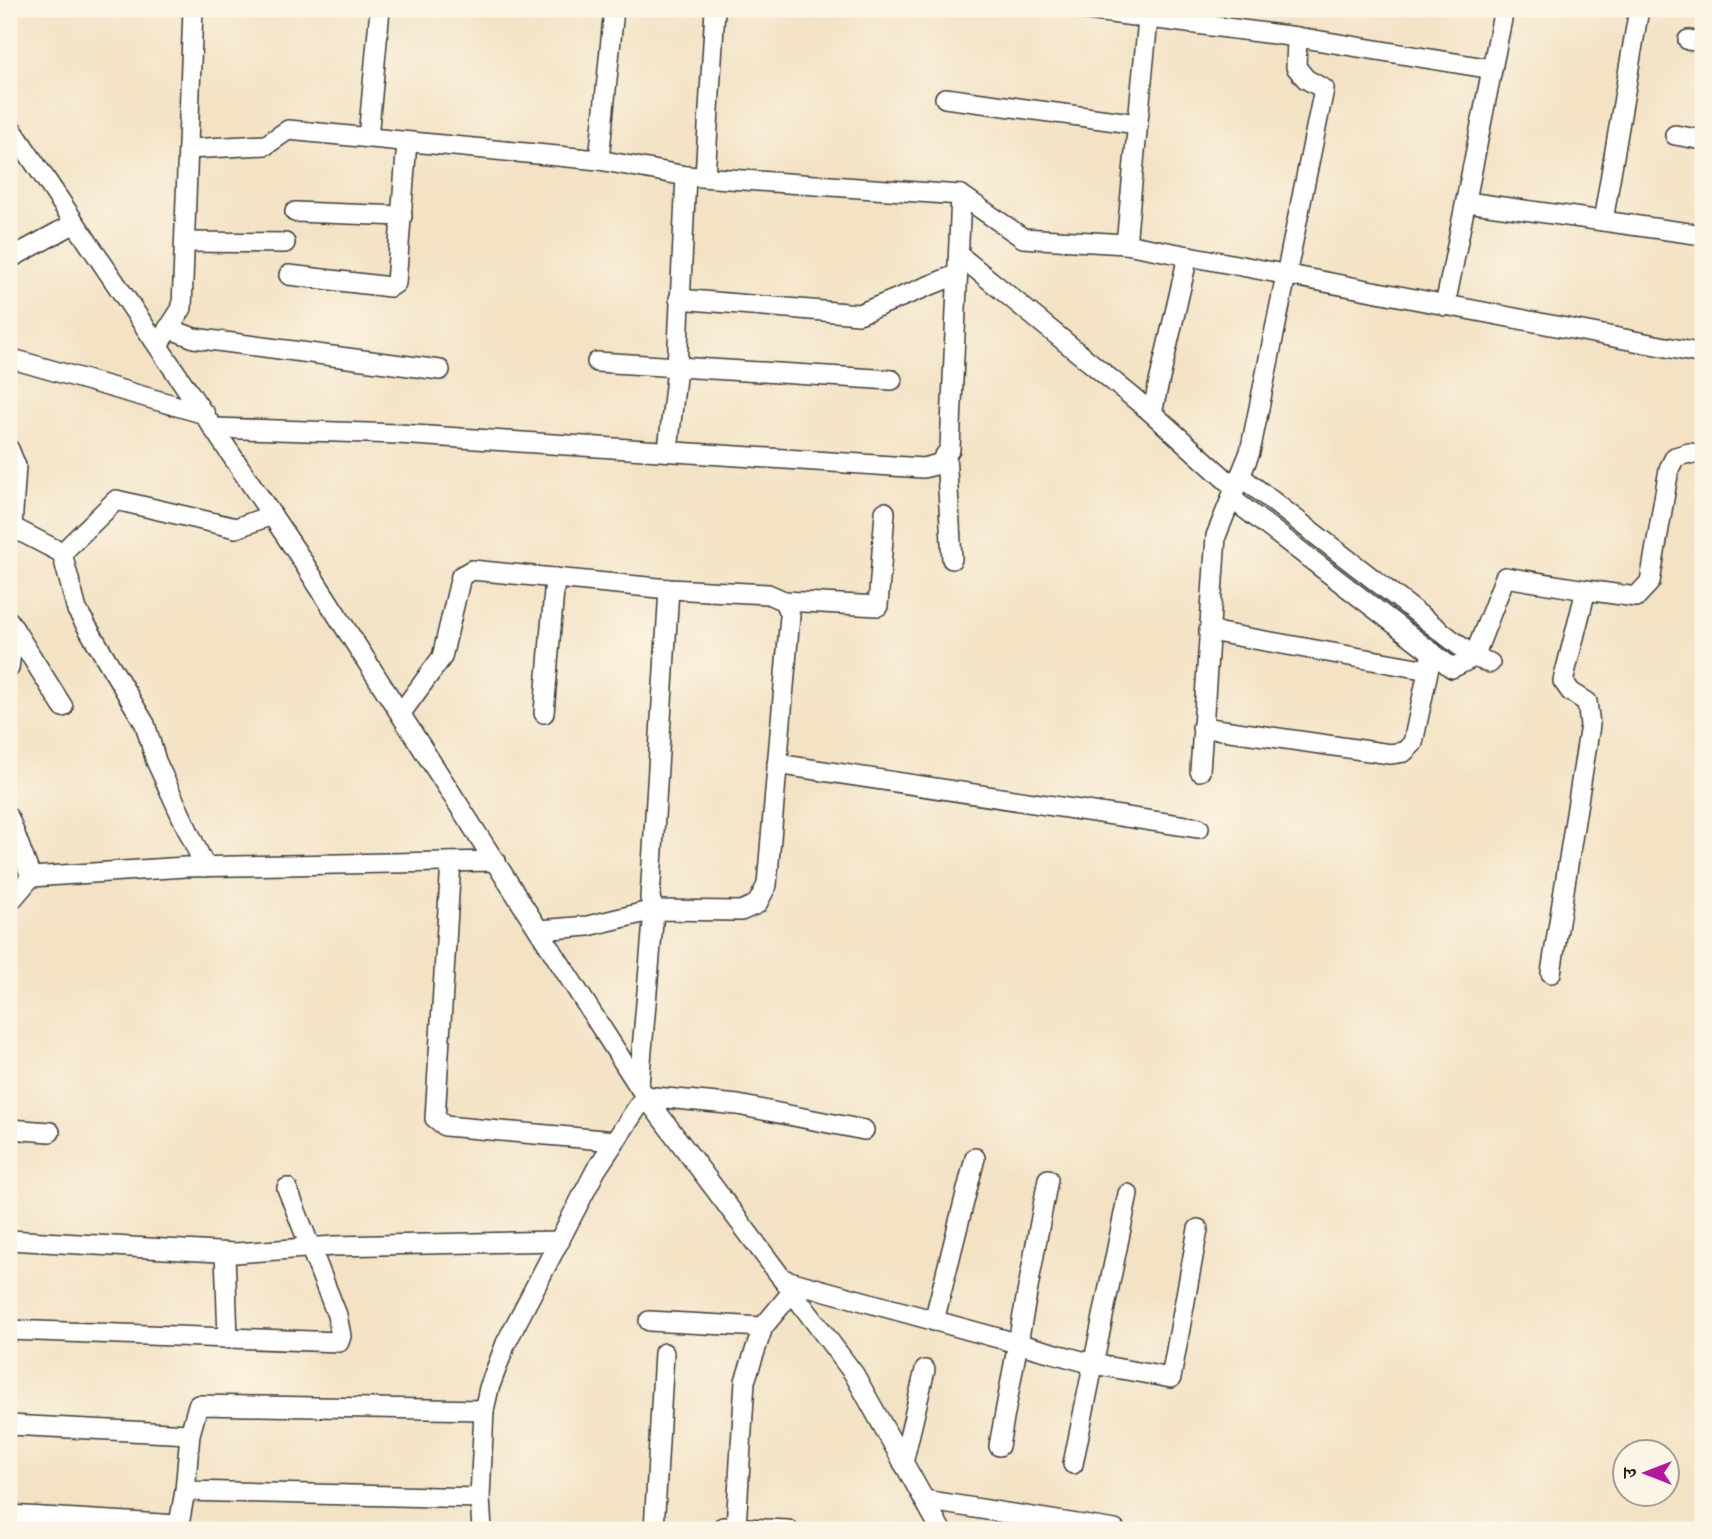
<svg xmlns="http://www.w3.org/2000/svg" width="1712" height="1539" font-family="'EB Garamond','Noto Serif Devanagari',serif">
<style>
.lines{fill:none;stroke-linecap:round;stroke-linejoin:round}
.street-casing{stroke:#3c3a35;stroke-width:22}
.street{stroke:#fff;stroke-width:19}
</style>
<rect width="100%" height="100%" fill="#fcf5e5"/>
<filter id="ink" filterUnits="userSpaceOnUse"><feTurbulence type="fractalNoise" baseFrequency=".0143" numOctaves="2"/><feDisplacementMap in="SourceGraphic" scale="14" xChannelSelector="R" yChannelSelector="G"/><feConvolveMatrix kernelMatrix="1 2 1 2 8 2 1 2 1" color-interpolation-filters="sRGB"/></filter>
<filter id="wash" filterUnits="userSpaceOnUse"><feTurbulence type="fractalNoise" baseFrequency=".00686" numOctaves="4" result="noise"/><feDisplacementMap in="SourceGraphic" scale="28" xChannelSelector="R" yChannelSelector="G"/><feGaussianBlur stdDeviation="1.57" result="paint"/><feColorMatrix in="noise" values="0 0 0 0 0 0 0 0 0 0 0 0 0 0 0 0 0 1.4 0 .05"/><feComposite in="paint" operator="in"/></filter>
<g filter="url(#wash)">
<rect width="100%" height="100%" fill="#f3e2c4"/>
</g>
<g filter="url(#ink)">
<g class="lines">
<!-- street casing -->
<g class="street-casing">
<g id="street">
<polyline points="1080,9 1297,37 1492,69"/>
<polyline points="1149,9 1126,244 1703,354"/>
<polyline points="1688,40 1703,42"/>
<polyline points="945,98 1138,124"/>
<polyline points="9,125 296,551 645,1096 596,1170 506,1343 489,1388 484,1410 480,1498 482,1530"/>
<polyline points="1675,135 1703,140"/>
<polyline points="368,138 380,9"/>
<polyline points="188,149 266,145 288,130 599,160 686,176 961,195 1023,238 1126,244"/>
<polyline points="599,160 614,9"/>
<polyline points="705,177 715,9"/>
<polyline points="1467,202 1703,235"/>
<polyline points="295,212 402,216"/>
<polyline points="1603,221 1639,9"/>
<polyline points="185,242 285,243"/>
<polyline points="959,255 1152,413"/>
<polyline points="1188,256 1152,413 1235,488"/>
<polyline points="9,259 75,223"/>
<polyline points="289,275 390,287 396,283 407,142"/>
<polyline points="679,299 859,314 958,274"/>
<polyline points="1445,306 1504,9"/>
<polyline points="168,328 194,338 440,370"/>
<polyline points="158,345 182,308 193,9"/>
<polyline points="9,358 205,414"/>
<polyline points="597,362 892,380"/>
<polyline points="214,428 398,434 923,468 939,464 950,449 961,195"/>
<polyline points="9,449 16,466 12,527 9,526"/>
<polyline points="668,450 677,368 686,176"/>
<polyline points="946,454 952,559"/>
<polyline points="1240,476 1474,657 1505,577 1586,590"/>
<polyline points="1231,498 1452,668 1474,657 1490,663"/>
<polyline points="12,527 62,553 77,610 145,724 156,761 205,867"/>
<polyline points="62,553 116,500 236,528 272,515"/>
<polyline points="784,601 878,606 885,512"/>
<polyline points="9,621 63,707"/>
<polyline points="1209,631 1428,670"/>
<polyline points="9,668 14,629"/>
<polyline points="401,713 442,657 461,576 472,570 669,589 768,594 784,601 790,616 767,885 757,904 741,911 654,910 588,926 540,930"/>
<polyline points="544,713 555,578"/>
<polyline points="1202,727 1390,754 1404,752 1413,743 1432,652"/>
<polyline points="777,764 1199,828"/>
<polyline points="1200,771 1216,536 1250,452 1324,89 1306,79 1296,67 1297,37"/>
<polyline points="9,818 31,877"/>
<polyline points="451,862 435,1118 445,1126 615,1141"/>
<polyline points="9,903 31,877 185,867 496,861"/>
<polyline points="1551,973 1590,725 1587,702 1571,692 1563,681 1586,590 1636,597 1650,582 1669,469 1675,457 1689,453 1703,455"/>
<polyline points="639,1085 654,910 650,898 669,589"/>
<polyline points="9,1129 50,1132"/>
<polyline points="864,1130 738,1105 645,1096 854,1374 941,1530"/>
<polyline points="9,1240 235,1253 334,1246 560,1241"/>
<polyline points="225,1253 228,1339"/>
<polyline points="782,1279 1093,1364 1171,1378 1198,1229"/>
<polyline points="649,1321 763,1327"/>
<polyline points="934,1321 975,1158"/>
<polyline points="9,1330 339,1342 341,1336 337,1315 287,1188"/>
<polyline points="9,1425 190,1434"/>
<polyline points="999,1446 1048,1179"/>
<polyline points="903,1463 925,1370"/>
<polyline points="1073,1464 1128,1194"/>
<polyline points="480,1498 185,1491 190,1434 198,1405 484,1410"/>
<polyline points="924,1500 1115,1530"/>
<polyline points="9,1515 179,1525"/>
<polyline points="723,1527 788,1530"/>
<polyline points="736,1527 745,1381 763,1327 792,1292"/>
<polyline points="178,1530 185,1491"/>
<polyline points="654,1530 664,1353"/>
</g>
</g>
<!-- street -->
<use href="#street" class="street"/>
</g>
</g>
<!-- margin -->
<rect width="1712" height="1539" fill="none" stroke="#fcf5e5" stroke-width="35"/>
<!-- north arrow -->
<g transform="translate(1646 1473) rotate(270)"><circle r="33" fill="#fcf5e5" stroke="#a29e95" stroke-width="2"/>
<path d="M0-5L12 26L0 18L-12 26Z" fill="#b5179e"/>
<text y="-10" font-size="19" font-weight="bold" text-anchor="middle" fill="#1c1c1c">उ</text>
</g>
</svg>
